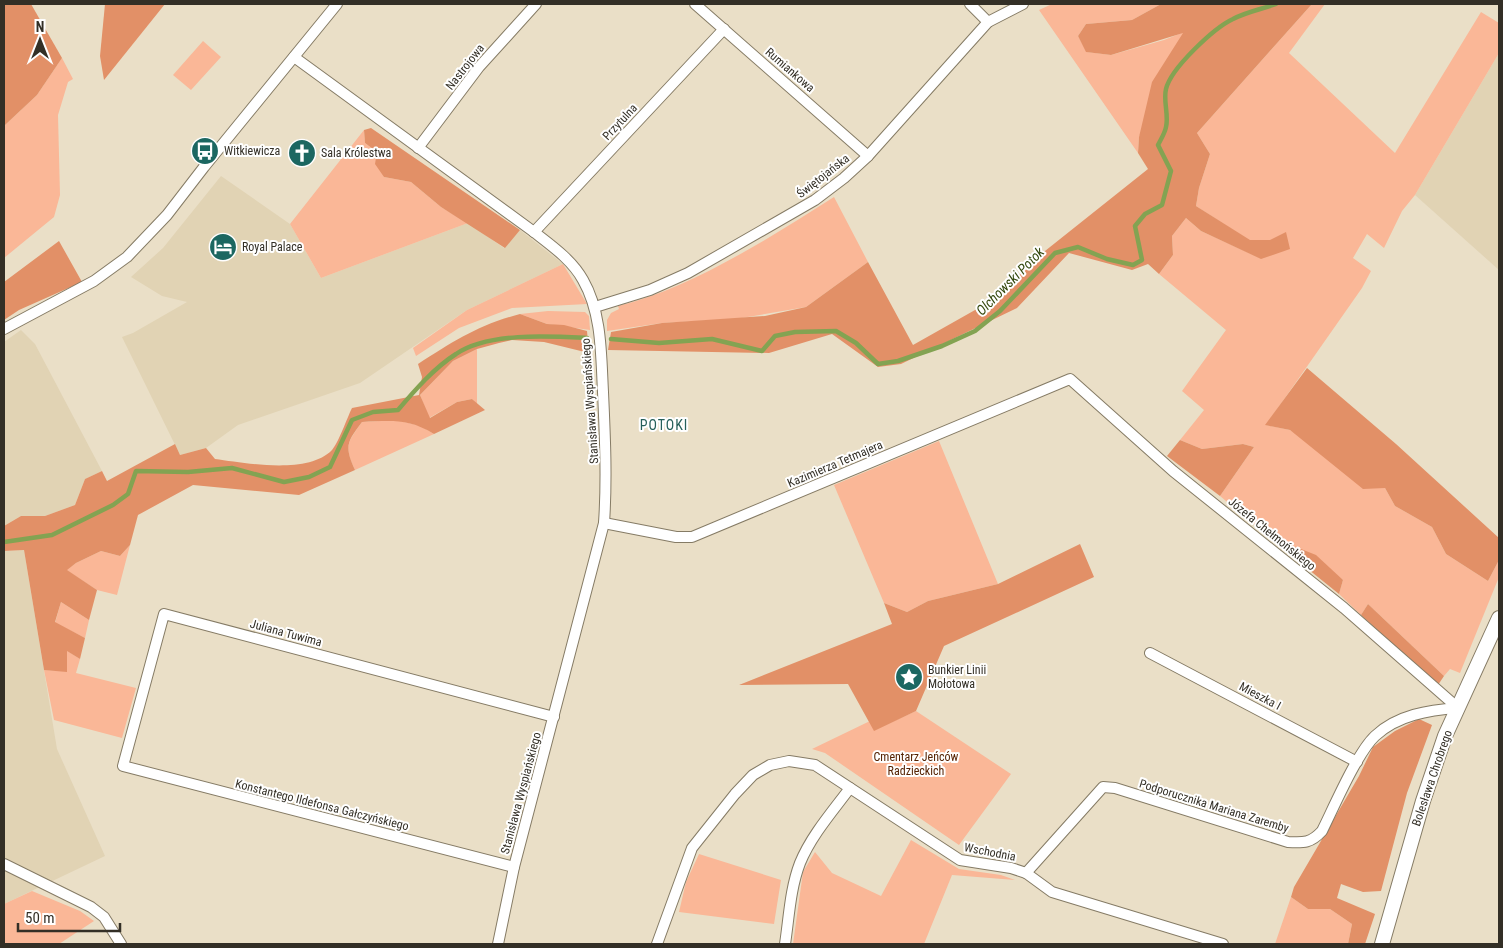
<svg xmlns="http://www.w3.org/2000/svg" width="1503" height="948" font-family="'Roboto Condensed',sans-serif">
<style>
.built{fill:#e1d3b4}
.green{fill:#fab797}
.forest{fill:#e29067}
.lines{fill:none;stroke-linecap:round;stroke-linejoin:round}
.stream{stroke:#83a352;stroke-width:4.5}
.minor-casing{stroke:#857b65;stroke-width:12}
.tertiary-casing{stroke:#857b65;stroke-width:16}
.minor{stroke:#fff;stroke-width:10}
.tertiary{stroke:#fff;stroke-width:14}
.labels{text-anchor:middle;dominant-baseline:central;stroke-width:4;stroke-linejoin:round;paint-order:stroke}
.street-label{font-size:12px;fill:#332f26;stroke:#fff}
.poi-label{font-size:12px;fill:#332f26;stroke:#fff;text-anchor:start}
.park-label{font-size:12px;fill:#552202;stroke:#fff}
.water-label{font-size:14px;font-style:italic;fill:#34480d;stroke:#fff}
.neighbourhood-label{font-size:14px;letter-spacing:1px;fill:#265f5a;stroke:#fff}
</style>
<rect width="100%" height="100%" fill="#eadfc7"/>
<!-- built -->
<g class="built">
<polygon points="1499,53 1499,270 1415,195"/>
<polygon points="221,176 290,224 321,278 468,223 504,248 520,230 563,264 467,310 360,383 238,425 206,448 180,455 122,337 133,333 187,302 162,296 131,277 163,248"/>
<polygon points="21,330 35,344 102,471 85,479 75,505 45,516 21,516 4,526 4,342"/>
<polygon points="24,550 57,749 105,856 4,904 4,551"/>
</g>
<!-- green -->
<g class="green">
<polygon points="1052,4 1161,4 1132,20 1086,24 1078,36 1087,52 1111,55 1164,40 1184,32 1139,137 1138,153 1039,10"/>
<polygon points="1312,4 1325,4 1289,53 1395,153 1481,12 1499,23 1499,53 1415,195 1402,211 1384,248 1367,234 1353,258 1371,271 1362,288 1266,425 1290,430 1385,488 1395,506 1432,527 1446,554 1488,581 1499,560 1499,577 1460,673 1450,669 1444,676 1368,604 1361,615 1339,594 1343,580 1292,545 1288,553 1220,496 1254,447 1243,444 1202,449 1180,440 1204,410 1182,391 1226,330 1159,274 1173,255 1172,236 1186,218 1201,231 1260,258 1270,240 1250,241 1196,206 1199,188 1210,154 1197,133"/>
<polygon points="203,41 221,57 191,90 173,75"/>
<polygon points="62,58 73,79 68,82 58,115 60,195 54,217 4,258 4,126 37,95"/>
<polygon points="364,130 365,143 377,152 384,177 411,182 441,207 468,223 321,278 290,224"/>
<path d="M834,197L868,262L806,307L736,319L662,323L607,331V320L611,313L619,309L618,306C690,289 771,237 834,197Z"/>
<polygon points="563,264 587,304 512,308 459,328 416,356 413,348 467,310"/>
<polygon points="548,311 585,312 589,316 590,330 547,324 520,314"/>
<polygon points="477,349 477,404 472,399 457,402 429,418 420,395 453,361"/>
<path d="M396,420L421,426L434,434L355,470C344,446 347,443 362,422Z"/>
<polygon points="939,441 998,584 928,601 907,612 884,603 834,485"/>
<polygon points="130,545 117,595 97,590 66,570 76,563 101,551 120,556"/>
<polygon points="61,602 89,620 85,638 55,623"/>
<polygon points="66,650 80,659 76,673 136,688 122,738 54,720 44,670 67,671"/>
<polygon points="916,711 1011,774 959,845 825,753 812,749 870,721 874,730"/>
<polygon points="911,840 959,869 1001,875 1015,880 952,875 924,944 793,944 803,872 815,852 832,873 881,896"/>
<polygon points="699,854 781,880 774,924 679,912 686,882"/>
<polygon points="32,891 80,911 94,921 59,944 4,944 4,904"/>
<polygon points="1291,897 1308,909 1330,909 1352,924 1348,944 1275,944"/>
</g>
<!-- forest -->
<g class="forest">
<polygon points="4,4 31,4 62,58 37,95 4,126"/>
<polygon points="105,4 165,4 104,80 100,56"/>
<polygon points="1161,4 1312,4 1197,133 1210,154 1199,188 1196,206 1250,240 1270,240 1286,232 1290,249 1261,259 1201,231 1186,218 1172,236 1173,255 1159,274 1148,264 1132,270 1069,253 1017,308 901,364 878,367 832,334 769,353 608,350 611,332 662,323 765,316 806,307 868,262 913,345 991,301 1045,251 1148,169 1138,153 1139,137 1152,82 1183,33 1111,55 1086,52 1078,36 1086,24 1132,20"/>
<polygon points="371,128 520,230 505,248 441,207 411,182 384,177 375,164 377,152 365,143 364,130"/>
<polygon points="59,241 82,282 19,310 4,320 4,282"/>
<path d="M520,314L547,324L564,325L587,331L589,353L544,342L512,340L499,343L477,349L453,361L420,395L430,418L457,402L472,399L485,410L434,434C408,418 390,421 362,422C347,442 344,446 355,470L299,495L193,485L138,515L130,545L120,556L101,551L76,563L67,570L97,590L89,620L61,602L55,622L85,638L80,659L67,651V672L44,670L24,550L4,551V526L21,516H45L75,505L85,479L102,471L107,481L175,444L180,455L206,448L215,459C245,463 308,475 332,450C339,442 347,418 352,408L419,395L422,377L418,364C454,341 478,325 520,314Z"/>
<polygon points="1307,368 1396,444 1499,538 1499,560 1488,581 1446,554 1432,527 1395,506 1385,488 1363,489 1290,430 1265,425"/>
<polygon points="1180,440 1202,449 1243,444 1254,447 1220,496 1167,456"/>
<polygon points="1080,544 1094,577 944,646 916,711 874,731 848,684 739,685 892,624 884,603 907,612 928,601 998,584"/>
<polygon points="1291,545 1316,555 1343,580 1339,594 1288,553"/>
<polygon points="1368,604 1444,676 1438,685 1361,615"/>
<polygon points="1419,719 1432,725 1407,793 1381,891 1363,892 1341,884 1337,898 1375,914 1365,944 1348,944 1352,924 1330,909 1308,909 1291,897 1294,887 1359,776 1373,747 1395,731"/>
</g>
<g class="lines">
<!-- stream -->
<g class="stream">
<path d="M611,339L659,343L712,339L762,351L775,336L795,332L836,331L856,343L878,364L898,361L942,346L975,331L1000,311L1055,253L1078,247L1107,259L1133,265L1142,260L1135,226L1145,214L1162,205L1171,171L1158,145C1161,139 1165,133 1166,127C1169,115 1163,101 1166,89C1171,68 1214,28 1233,19C1246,12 1262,9 1276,4"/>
<path d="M4,542L52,535L113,505L128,494L136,471L188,472L232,468L284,482L309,477L330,467L352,420L373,412L398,410C415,390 434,368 456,354C488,332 550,336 587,338"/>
</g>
<!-- minor casing -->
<g class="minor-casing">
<g id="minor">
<polyline points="695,4 868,156"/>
<polyline points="970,4 988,22"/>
<path d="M294,57L534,232C552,246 572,260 583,280C602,313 601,355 603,392C605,436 607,479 604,523L514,867L498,944"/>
<polyline points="418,148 479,67 536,4"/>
<polyline points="534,232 724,29"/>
<polyline points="595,307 650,290 688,273 815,200 844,178 868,156 988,22 1023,4"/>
<polyline points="4,329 94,281 127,257 167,215 204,167 337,4"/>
<polyline points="604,523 676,537 692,537 1070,379 1173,471 1344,608 1458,708"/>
<polyline points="1150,653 1357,762"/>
<polyline points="4,864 91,907 104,917 121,944"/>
<polyline points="514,867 123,766 164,614 554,717"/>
<path d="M1026,873L1103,787L1115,788L1288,842C1304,843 1311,843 1322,831C1334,807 1357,753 1375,736C1397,715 1429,710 1458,708"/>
<polyline points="657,944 692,848 735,794 753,775 770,765 789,761 815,765 960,860 1011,868 1026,873 1052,892 1223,944"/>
<path d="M785,944C789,918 790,889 800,863C811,836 832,812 850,788"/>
</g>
</g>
<!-- tertiary casing -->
<g class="tertiary-casing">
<polyline id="tertiary" points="1382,944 1423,801 1445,736 1499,618"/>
</g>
<!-- minor -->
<use href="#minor" class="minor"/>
<!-- tertiary -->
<use href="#tertiary" class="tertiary"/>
</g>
<!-- icons -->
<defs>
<g id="bus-disc" transform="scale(1.4375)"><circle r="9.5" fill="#1c6761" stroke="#fff"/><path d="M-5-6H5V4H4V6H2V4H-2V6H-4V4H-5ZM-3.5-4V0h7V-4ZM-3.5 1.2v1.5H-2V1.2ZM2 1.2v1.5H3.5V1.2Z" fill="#fff"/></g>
<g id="church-disc" transform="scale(1.4375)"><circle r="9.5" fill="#1c6761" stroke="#fff"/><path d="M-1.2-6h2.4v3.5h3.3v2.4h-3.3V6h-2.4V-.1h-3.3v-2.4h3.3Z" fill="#fff"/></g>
<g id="hotel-disc" transform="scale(1.4375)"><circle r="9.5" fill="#1c6761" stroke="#fff"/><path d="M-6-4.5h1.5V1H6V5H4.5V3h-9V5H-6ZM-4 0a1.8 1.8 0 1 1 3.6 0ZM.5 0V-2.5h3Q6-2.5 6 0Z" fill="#fff"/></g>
<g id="sight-disc" transform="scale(1.4375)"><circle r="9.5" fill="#1c6761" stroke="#fff"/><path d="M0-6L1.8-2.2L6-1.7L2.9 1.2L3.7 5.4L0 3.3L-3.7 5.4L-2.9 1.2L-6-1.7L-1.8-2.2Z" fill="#fff"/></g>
</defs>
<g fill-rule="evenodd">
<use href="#bus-disc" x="205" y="151"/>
<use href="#church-disc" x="302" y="153"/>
<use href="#hotel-disc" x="223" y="247"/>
<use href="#sight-disc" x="909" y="677"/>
</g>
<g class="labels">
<!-- street labels -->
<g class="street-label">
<text transform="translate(465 67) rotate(-52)">Nastrojowa</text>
<text transform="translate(790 70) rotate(41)">Rumiankowa</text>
<text transform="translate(620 122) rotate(-47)">Przytulna</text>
<text transform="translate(823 176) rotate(-38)">Świętojańska</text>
<text transform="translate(590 401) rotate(-94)">Stanisława Wyspiańskiego</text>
<text transform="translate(835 464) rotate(-23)">Kazimierza Tetmajera</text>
<text transform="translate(1272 534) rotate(39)">Józefa Chełmońskiego</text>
<text transform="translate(286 633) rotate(15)">Juliana Tuwima</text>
<text transform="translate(1260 696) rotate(28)">Mieszka I</text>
<text transform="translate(1432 778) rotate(-71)">Bolesława Chrobrego</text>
<text transform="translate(521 793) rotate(-75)">Stanisława Wyspiańskiego</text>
<text transform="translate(322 805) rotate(14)">Konstantego Ildefonsa Gałczyńskiego</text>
<text transform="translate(1214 806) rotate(17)">Podporucznika Mariana Zaremby</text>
<text transform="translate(990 852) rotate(11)">Wschodnia</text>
</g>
<!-- poi labels -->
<g class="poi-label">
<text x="224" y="151">Witkiewicza</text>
<text x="321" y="153">Sala Królestwa</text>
<text x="242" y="247">Royal Palace</text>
<text x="928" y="670">Bunkier Linii<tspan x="928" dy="14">Mołotowa</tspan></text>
</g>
<!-- park labels -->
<g class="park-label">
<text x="916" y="757">Cmentarz Jeńców<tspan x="916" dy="14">Radzieckich</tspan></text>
</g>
<!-- water labels -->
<g class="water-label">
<text transform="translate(1010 281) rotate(-45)">Olchowski Potok</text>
</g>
<!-- neighbourhood labels -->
<g class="neighbourhood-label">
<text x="664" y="425">POTOKI</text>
</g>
</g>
<!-- border -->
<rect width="1503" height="948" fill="none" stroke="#332f26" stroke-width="10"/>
<!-- north arrow -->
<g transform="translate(40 40)" stroke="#ffffff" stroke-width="4" paint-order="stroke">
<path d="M0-4L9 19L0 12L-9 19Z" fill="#332f26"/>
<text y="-8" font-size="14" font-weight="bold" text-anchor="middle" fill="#332f26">N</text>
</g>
<!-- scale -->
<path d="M18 923v8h102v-8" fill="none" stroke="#332f26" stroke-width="2.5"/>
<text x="25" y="923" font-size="15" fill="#332f26" stroke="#ffffff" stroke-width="4" paint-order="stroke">50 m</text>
</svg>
